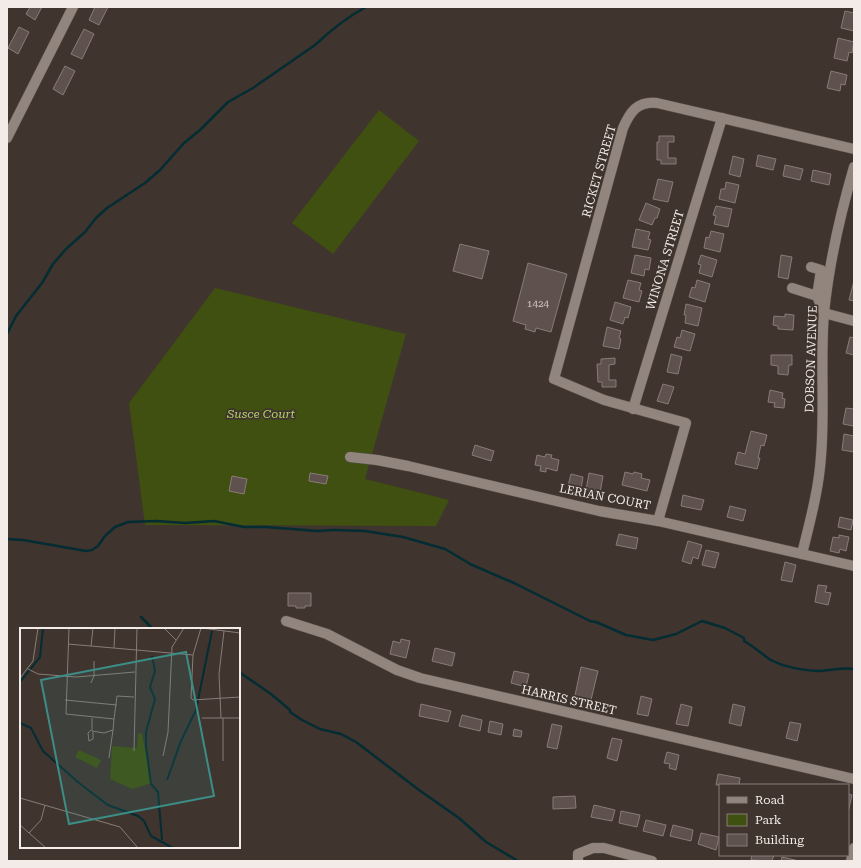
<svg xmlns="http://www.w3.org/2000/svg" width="861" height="868" font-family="'Roboto Serif',serif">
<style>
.green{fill:#3f5010}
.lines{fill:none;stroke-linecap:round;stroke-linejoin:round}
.stream{stroke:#042c33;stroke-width:2.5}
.building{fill:#5f524e;stroke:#8a7b77}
.minor-casing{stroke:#5b524c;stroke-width:11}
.minor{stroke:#92857e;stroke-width:10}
.labels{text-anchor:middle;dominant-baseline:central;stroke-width:3.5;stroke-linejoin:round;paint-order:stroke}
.number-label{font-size:10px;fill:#cdc5c1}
.street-label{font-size:12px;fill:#f2ebe7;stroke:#3f342e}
.park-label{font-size:12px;font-style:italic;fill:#b1d166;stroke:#3f342e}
.inset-river{fill:none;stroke:#042c33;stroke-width:2}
.inset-road{fill:none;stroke:#877d78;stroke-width:1}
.view{fill:#3c8d86;fill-opacity:0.15;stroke:#3c8d86;stroke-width:2}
.inset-edge{fill:none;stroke:#f2ebe7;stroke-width:2}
</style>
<rect width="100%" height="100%" fill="#3f342e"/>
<!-- green -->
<g class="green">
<polygon points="379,110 419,141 333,254 292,223"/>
<polygon points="215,288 406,334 365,479 449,500 436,526 145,525 129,403"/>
</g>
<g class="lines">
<!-- stream -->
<g class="stream">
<path d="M7,334L16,316L42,283L53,264L66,249L85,232L96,218L107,208L145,183L160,170L184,143L200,130L228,102L253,88L315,45C330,31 347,17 366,7"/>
<path d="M7,539L23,540L86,551L92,550L98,546L105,536L115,527L128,522L156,521L185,523L214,521L244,527H266L317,531L333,530L365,531L403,537L445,549L467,562L470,564L514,583L590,621L596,622L626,635L653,640L676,634L702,621L725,628L744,638V641C753,646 761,653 769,659C783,667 802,670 817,671C829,671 842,667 854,669"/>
<polyline points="141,617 153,629"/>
<polyline points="239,672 271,694 290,710 290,712 302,720 320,729 341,734 356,742 419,790 459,818 486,842 518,861"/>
</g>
</g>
<!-- building -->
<g class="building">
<polygon points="30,7 42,7 35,20 26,14"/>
<polygon points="95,7 108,7 99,25 89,20"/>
<polygon points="845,11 854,13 854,31 841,28"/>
<polygon points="19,27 29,32 18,54 8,48"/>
<polygon points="84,29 94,34 82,59 71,54"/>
<polygon points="838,38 854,42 852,53 849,52 847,61 834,58"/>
<polygon points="65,66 75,71 63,95 53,89"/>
<polygon points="831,71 847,75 845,85 841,84 840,91 827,88"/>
<polygon points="659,136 674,136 674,142 668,142 668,158 676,158 676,164 661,164 661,160 657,160 657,142 659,142"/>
<polygon points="758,155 776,159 773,170 756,166"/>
<polygon points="733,156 744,159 740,177 729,174"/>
<polygon points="785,165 803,169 800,180 783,176"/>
<polygon points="813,170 831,174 829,185 811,181"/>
<polygon points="658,179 673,182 668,202 653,199"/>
<polygon points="726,182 739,185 735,203 719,199 721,189 725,189"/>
<polygon points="646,203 660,209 657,218 655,218 652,225 639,220"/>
<polygon points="716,206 732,209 728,227 714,224 716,216 713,215"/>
<polygon points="636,229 650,232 648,239 651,240 648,250 632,247"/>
<polygon points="711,231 724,234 720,252 704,248 706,237 709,238"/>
<polygon points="460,244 489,251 482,279 453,271"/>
<polygon points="635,255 651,258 649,270 645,269 644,276 631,273"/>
<polygon points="701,255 717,260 712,277 699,273 701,265 698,264"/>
<polygon points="781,255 792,257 788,279 778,277"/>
<polygon points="528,263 567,274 551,332 536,328 535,332 525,329 526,325 513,321"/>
<polygon points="628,280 641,283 639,290 642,291 639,302 623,298"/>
<polygon points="697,280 710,284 705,302 689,297 692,287 695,288"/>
<polygon points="854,281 854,301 849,300"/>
<polygon points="615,302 631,307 628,318 625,317 623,324 610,320"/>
<polygon points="686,304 702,308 698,326 685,323 686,315 684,315"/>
<polygon points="785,314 794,315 793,330 778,329 778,326 773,325 774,316 785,317"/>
<polygon points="607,327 621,331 619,338 621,339 619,349 603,346"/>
<polygon points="682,330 695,334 690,351 674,347 677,337 680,338"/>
<polygon points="850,337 854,338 854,355 846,353"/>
<polygon points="671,354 682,357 678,374 667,372"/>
<polygon points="771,355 792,355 792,365 789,365 788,375 778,374 778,366 771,365"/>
<polygon points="615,358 615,364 609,365 609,380 616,380 616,387 602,387 602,382 598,382 597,364 601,364 601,359"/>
<polygon points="663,384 674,387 668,404 657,401"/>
<polygon points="770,390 783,393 782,398 785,399 784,408 774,407 775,403 768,402"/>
<polygon points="846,408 854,409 854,426 843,424"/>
<polygon points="751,431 767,435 764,446 761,445 758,458 760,458 757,469 735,464 738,452 745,454"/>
<polygon points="844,434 854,436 854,452 842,450"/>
<polygon points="475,445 494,451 491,461 472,455"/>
<polygon points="546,454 552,455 551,458 559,460 557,471 546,468 546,472 540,471 541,466 535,465 537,455 545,457"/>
<polygon points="625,472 633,474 634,472 642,474 641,478 650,480 647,491 622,485"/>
<polygon points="310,473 328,476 326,484 309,481"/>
<polygon points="589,473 603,476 600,493 586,490"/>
<polygon points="571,474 583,477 581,489 568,486"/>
<polygon points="232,476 247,479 244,494 229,491"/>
<polygon points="683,495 704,500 701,510 681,506"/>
<polygon points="730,506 746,510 743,521 727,517"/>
<polygon points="840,517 853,520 851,530 838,527"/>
<polygon points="619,534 638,538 636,549 616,545"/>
<polygon points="839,535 849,537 846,551 840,549 839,553 830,551 833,537 839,538"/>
<polygon points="688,541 702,545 698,559 693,557 691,564 682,561"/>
<polygon points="706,550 719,553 715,568 702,565"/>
<polygon points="785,562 796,565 792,582 781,580"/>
<polygon points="818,585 827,586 825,592 831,593 828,605 815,602"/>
<polygon points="288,593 311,593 311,606 305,606 305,608 296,608 296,606 288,606"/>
<polygon points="401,639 410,641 406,658 390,654 393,641 400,643"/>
<polygon points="435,648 455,653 452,666 432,661"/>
<polygon points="581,667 598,671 590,704 574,700"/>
<polygon points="514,671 529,674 526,687 511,683"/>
<polygon points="641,696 652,699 648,716 637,714"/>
<polygon points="421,704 451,711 448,722 419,716"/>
<polygon points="681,704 692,707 688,726 676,724"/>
<polygon points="733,704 745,707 741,726 729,723"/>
<polygon points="462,715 482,720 480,731 459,726"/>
<polygon points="490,721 503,724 501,735 488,732"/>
<polygon points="790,722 801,724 797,741 786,738"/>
<polygon points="552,724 562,726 557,749 547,747"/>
<polygon points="514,729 522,731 521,737 513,736"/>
<polygon points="612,738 622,740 617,761 607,758"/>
<polygon points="667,752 679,755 676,770 669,768 670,764 664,763"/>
<polygon points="718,774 740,778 739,785 716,785"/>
<polygon points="848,794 852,795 848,813"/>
<polygon points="575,796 576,808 553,809 553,797"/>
<polygon points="594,805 615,810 612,821 591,817"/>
<polygon points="621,811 640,815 637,827 619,823"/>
<polygon points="646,820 666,825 663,836 643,831"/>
<polygon points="673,825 693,830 691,841 670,836"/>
<polygon points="701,833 719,837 716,850 698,844"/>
<polygon points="752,855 774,855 772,861 751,860"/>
<polygon points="782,857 799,861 781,861"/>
</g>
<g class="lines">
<!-- minor casing -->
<g class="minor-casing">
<g id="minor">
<polyline points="7,138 73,7"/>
<polyline points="811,267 821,270 817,296"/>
<polyline points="792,288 817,296 824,313 854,321"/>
<polyline points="633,409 722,118"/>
<polyline points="350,457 377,460 408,466 599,511 658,521 854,566"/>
<path d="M658,521L686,423L604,400L554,379L623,128C630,112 637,101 657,103L854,149"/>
<path d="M802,554C810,521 819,489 821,456C825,408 820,360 824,313C829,263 840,215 854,167"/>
<polyline points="286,621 327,634 397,670 420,678 854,779"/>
<polyline points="578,861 578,854 593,848 604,848 652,861"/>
<polyline points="851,861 854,848"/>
</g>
</g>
<!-- minor -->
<use href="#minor" class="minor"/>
</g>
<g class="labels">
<!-- number labels -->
<g class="number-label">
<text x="538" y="303">1424</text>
</g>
<!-- street labels -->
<g class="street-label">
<text transform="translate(599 171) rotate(-74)">RICKET STREET</text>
<text transform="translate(665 260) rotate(-73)">WINONA STREET</text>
<text transform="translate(811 359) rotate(-88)">DOBSON AVENUE</text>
<text transform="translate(605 497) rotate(11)">LERIAN COURT</text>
<text transform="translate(569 700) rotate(13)">HARRIS STREET</text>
</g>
<!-- park labels -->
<g class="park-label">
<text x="261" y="414">Susce Court</text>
</g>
</g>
<!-- overview -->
<g transform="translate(20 628)">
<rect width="220" height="220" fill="#3f342e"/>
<path d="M118,105L122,106L132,155L112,161L90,151L92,118L117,120ZM59,122L81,132L77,140L55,129Z" fill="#3f5010"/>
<path class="inset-river" d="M132,28L135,43L130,59L135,71L126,104V118L131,156L138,164L142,212M0,54L20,29L23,0M0,95L11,100L23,123L59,155L88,177L118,188L124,193L131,208L153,220M147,152L161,113L176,82L192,3"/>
<path class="inset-road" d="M49,0L46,86L94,91L97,68L114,69M144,0L156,12M181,0L173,27L171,70L173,72L220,69M182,0L220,5M48,16L173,27M71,18L73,0M94,20L95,0M8,41L18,46L56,49L115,44M0,50L13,33L18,0M71,55L74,48V33M45,72L97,77M72,90V103L84,105L93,102L94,91M182,90H220M201,90L199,46L204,3M71,102L68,105L69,113L73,111V104M114,123L117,0M143,128L148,104L152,19L164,0M89,130L93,102M203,133V90M0,170L100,199L118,220M0,197L26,220M9,205L21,192L25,177"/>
<path class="view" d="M166,24L194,168L49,196L21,52Z"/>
<rect width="220" height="220" class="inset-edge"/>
</g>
<!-- border -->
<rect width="861" height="868" fill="none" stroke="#f2ebe7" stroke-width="16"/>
<!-- legend -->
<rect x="719" y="784" width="130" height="72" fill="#3f342e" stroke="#877d78"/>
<rect x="727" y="797" width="20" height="6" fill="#92857e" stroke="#877d78"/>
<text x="755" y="804" font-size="12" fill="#f2ebe7">Road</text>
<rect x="727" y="814" width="20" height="12" fill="#3f5010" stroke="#877d78"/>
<text x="755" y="824" font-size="12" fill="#f2ebe7">Park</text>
<rect x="727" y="834" width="20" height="12" fill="#5f524e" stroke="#877d78"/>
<text x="755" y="844" font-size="12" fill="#f2ebe7">Building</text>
</svg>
